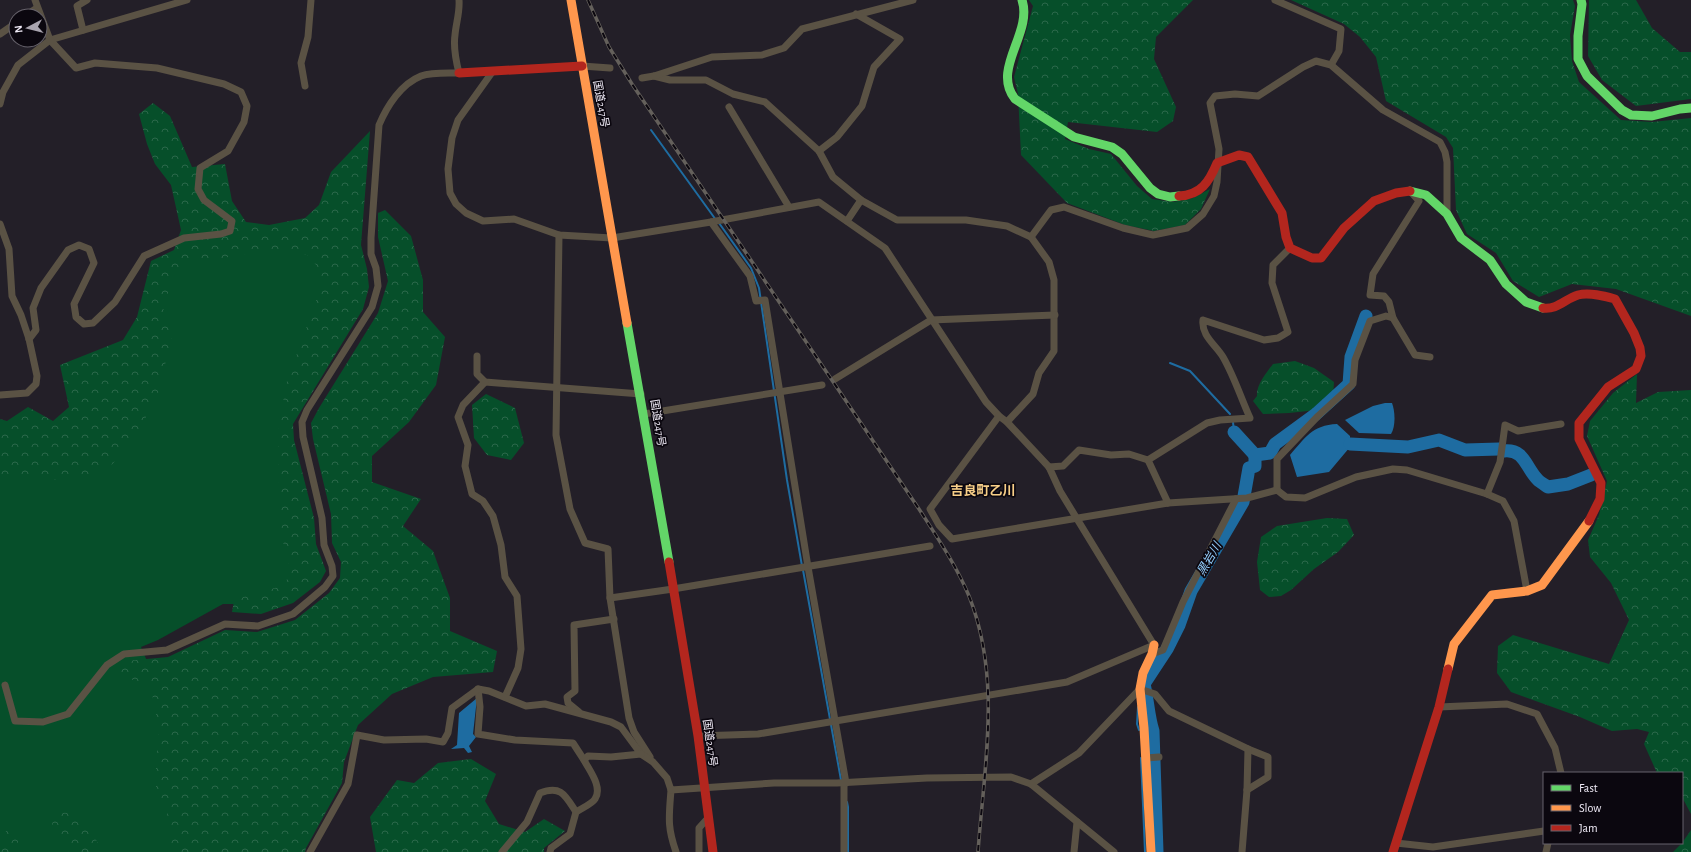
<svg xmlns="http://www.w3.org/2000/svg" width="1691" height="852" font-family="'Alegreya Sans','Noto Sans JP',sans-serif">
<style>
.green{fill:#064f2a}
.forest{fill:url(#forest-crowns)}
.water{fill:#1e6ca1}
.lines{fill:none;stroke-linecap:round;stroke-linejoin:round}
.stream{stroke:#1e6ca1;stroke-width:2}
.river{stroke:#1e6ca1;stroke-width:13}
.street{stroke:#5a5244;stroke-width:7}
.fast{stroke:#63d668;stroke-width:9}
.slow{stroke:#ff974d;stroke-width:9}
.jam{stroke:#b3261e;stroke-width:9}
.rail-casing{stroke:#64605b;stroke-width:3.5}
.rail{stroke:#0b070f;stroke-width:2;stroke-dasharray:6;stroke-linecap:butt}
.labels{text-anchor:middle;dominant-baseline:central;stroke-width:3.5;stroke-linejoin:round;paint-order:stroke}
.street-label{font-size:11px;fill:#f1ecf8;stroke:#0b070f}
.water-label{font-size:12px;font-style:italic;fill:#92ccfa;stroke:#0b070f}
.quarter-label{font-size:13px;font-weight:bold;fill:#f8cf88;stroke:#0b070f}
</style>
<defs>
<pattern id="forest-crowns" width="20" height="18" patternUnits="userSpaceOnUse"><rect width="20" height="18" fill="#064f2a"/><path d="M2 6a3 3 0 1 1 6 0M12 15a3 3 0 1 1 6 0" fill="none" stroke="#2b684a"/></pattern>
</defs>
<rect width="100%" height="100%" fill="#231f28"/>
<!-- green -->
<polygon class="green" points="237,249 312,249 327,286 284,434 302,578 243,604 223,604 158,640 141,647 157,684 177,852 0,852 0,467 52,472 156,308 167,274 187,255"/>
<!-- forest -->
<g class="forest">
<polygon points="1029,0 1193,0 1156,37 1154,59 1176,107 1173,121 1157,132 1068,122 1065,139 1089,149 1111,154 1137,186 1152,199 1173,202 1193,198 1210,189 1201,209 1185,225 1154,231 1125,225 1067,203 1021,155 1018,94 1014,77 1033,6"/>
<polygon points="1291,0 1573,0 1575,6 1570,35 1572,61 1579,82 1621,120 1652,122 1691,118 1691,316 1616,289 1572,284 1539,297 1513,281 1496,253 1467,234 1456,210 1453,148 1446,137 1386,101 1376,57 1360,37 1344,24"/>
<polygon points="1589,0 1636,0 1652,28 1680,52 1691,52 1691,99 1636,106 1602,80 1588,56"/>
<polygon points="153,103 170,116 192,167 225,164 232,201 246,222 269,225 305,218 319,205 331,172 370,131 361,245 367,269 369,287 363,309 293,424 294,440 314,518 316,544 326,571 320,582 293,603 261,614 232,612 234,601 253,593 275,588 292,576 282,538 279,488 278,434 286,384 321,287 317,266 307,255 287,250 236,255 209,262 191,261 173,278 163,308 172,336 157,398 133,440 109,468 82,476 53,480 0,475 0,419 7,421 28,407 53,421 69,407 60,365 123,340 137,317 151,261 174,250 181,230 171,185 155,164 147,144 139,114"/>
<polygon points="385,210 411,236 423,280 423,312 445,337 436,385 409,422 372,456 372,482 421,499 403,526 433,551 450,598 450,631 497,651 493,672 433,677 392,694 358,725 344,762 342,783 306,848 305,852 172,852 166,806 156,791 156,764 159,729 150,684 136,681 114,674 125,661 168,657 225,630 257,632 295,620 329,593 340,578 341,562 332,543 331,514 313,439 311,423 319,408 378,313 388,281 378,237 378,213"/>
<path d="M1295,361L1314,368L1334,382L1333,397L1317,410L1289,413L1263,414L1253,401L1257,396C1256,385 1267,372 1273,364Z"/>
<polygon points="1637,374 1636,403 1658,392 1691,390 1691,814 1682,797 1682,773 1657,773 1644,744 1649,732 1637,729 1612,731 1580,717 1511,692 1497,673 1498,646 1513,635 1609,664 1629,620 1611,583 1590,557 1588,540 1599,515 1607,481 1587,436 1590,421 1613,393"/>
<polygon points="486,394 515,408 524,443 511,460 487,455 474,438 472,405"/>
<polygon points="1327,518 1347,519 1354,535 1338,552 1314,569 1291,590 1281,596 1269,597 1260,590 1257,562 1261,537 1277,526"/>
<polygon points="471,759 496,774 485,801 499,824 525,832 544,819 565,831 544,848 544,852 376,852 370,817 397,780 414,783 438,763"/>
<polygon points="53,811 68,813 85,821 99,845 99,852 69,852 65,839 52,827"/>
<polygon points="11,826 18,828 18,852 0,852 0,838"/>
<polygon points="1691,830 1691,852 1673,852 1682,843"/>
</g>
<!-- water -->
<g class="water">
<path d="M1385,403H1392C1395,411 1396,426 1391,434L1359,433L1345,420L1373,406Z"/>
<path d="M1337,424L1350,436V447L1329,472L1297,477L1290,455C1305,438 1312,425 1337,424Z"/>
<polygon points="477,698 473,734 476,737 469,746 472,752 468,753 464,748 451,749 457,745 459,713"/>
</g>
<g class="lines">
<!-- stream -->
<g class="stream">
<polyline points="651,130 716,220"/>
<polyline points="719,223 751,268 759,288 787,480 802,566"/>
<polyline points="1170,363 1190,371 1230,414"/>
<polyline points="1233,422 1234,432"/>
<polyline points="803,570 841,780"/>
<polyline points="1138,707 1137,724 1139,730"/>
<polyline points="1141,758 1145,852"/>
<polyline points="847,802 848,807 848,852"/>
</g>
<!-- river -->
<g class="river">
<polyline points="1234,432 1255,455"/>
<polyline points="1350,444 1408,447 1439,440 1465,450 1499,449"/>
<path d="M1504,451C1525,449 1525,467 1538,480C1540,482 1545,485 1548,487L1568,484L1591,475"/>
<path d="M1157,852L1153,731C1148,715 1148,700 1144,684L1167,649L1179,625L1191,591L1243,502L1249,468L1255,466V455L1270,453L1275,444L1316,414L1349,384L1351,357L1366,316"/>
</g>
<!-- street -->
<g class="street">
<polyline points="1275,0 1341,29 1339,51 1331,65"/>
<polyline points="25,16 37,8"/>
<polyline points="83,30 77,6 87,0"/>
<polyline points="0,34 16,23"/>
<polyline points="582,66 610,68"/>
<polyline points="493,71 458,120 452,138 448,169 450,193 456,204 466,213 483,221 514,219 559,235 612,238 711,222 819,202 885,248 986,402 999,416 1007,422 1049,467 1060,491 1154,645 1067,682 758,734 698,736"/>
<polyline points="654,76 670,80 706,80 733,94 765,102 819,151 833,177 861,200 897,220 966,220 1007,226 1031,237 1049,262 1054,280 1054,351 1039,373 1033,394 1007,422"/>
<polyline points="642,78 654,76 712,57 762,55 784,48 802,29 913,0"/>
<polyline points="305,86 301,63 308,37 311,0"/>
<polyline points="0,104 3,92 18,65 50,40 187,0"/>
<polyline points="729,107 789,207"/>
<polyline points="819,151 837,137 862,106 874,67 900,39 856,14"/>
<polyline points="847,221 861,200"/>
<polyline points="711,222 750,276 756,301 765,300 808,567 846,783"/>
<polyline points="0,224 9,249 12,296 21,315 29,339 37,376 36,384 27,393 0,395"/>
<polyline points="559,235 556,435 570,509 585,543 608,549 610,598 629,718 634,732 650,757"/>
<polyline points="1031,237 1051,210 1064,207 1123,228 1153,235 1187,228 1203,214 1214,196 1217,182 1219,149 1210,103 1215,96 1235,94 1258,96 1303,67 1316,61 1331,65 1383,110 1440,142 1445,152 1447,162 1447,214"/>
<polyline points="1393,318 1389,302 1384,296 1370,295 1373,274 1419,201 1410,191"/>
<polyline points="29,339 36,330 33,308 41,288 68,250 79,245 89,249 94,263 74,304 76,317 84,324 93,323 115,302 144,256 184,238 221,234 230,231 232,221 204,200 198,189 200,168 228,151 244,122 247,106 241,92 224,84 157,68 95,63 76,68 50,40 35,0"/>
<polyline points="477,356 477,374 485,382 641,394"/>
<polyline points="835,379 931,320 1055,315"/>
<polyline points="485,382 463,405 458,417 468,445 465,466 472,494 483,501 493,516 501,545 505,577 517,596 521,649 518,668 505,697"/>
<polyline points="644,414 822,385"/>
<polyline points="999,416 930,509 939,525 952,539 1168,503 1247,498 1277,490 1286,497 1305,498 1356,477 1393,469 1407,470 1487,494 1503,501 1514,521 1527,591"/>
<polyline points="1049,467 1063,466 1079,450 1111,455 1129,454 1148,460"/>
<polyline points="1277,490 1277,459 1318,416 1353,384 1355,360 1370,321 1386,316 1393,318 1415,355 1430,357"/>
<polyline points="1487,494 1500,462 1505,425 1518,431 1561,424"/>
<path d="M1168,503L1148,460L1207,423L1220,420L1250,418C1241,398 1234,376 1223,357C1216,345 1201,336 1203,320L1264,340L1278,338L1288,332L1272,283L1273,265L1290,248"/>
<polyline points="610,598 673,589 930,546"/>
<polyline points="1152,654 1163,650 1183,602 1236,499"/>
<path d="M5,685L15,721L43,722L68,714L107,665L124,654L167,650L225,624L258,626L293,614L325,587L333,576L332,566L324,545L322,518L303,437L302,422L307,410L372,307L378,286L376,268L371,254V238L379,125C387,106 401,84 421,76C432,72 447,73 459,73C456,61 453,48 455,35C456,23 460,12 459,0"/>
<polyline points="478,689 480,707 478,734 515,740 573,743 584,760"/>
<polyline points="1439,707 1507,704 1537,714 1555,748 1561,773"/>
<polyline points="579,712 568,703 567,697 575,691 574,625 614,619"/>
<polyline points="1146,758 1159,757"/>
<polyline points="844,783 844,852"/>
<polyline points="1031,784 1079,753 1140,689 1155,694 1169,711 1248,749 1268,757 1268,777 1247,790"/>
<path d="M671,790C669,817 667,826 676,852"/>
<polyline points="1396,843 1433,847 1544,831"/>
<polyline points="310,852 348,784 357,735 384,740 426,739 443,742 448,733 452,708 478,689 489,691 526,706 545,704 611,722 621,727 641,754 653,762 667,778 671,790 774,783 837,783 927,778 1011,777 1031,784 1114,852"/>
<path d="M502,852L527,822L540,793C561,785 565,795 576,812"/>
<path d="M550,852L551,848L570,834L576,812C582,808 592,804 595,799C603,787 589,770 584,760L588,756L611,757L641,754"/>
<polyline points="699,852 699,828 708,818"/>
<polyline points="1074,852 1077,822"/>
<polyline points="1242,852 1247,790 1248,749"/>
<polyline points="1546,852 1548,843"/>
</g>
<!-- fast -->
<g class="fast">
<path d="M1022,0C1033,33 991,69 1015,99L1074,137L1112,147L1122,154L1150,188L1158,194L1170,197L1179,196"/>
<polyline points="1581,0 1582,4 1578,36 1578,59 1587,76 1622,110 1631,115 1652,116 1680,109 1691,108"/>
<polyline points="1410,191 1426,195 1447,214 1461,238 1490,260 1506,284 1526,302 1543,308"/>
<polyline points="627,323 669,562"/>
</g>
<!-- slow -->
<g class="slow">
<polyline points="571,0 627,323"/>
<polyline points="1448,669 1454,644 1492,595 1527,591 1542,585 1589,521"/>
<polyline points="1151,852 1144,728 1140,689 1143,673 1152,654 1154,645"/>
</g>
<!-- jam -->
<g class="jam">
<polyline points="459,73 582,66"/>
<path d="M1179,196C1201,195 1209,182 1217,163L1239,155L1248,157L1282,213L1286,237L1290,248L1312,258H1321L1344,228L1374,201L1396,193L1410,191"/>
<path d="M1543,308C1557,310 1565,299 1578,295C1589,292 1604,296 1615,299L1634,333L1640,348L1641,356L1636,369L1608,387L1579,423V439L1601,483L1600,499L1589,521"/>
<polyline points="669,562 698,736 713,852"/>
<polyline points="1393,852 1439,707 1448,669"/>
</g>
<!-- rail casing -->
<g class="rail-casing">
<path id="rail" d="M588,0L609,47L632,84L919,509C937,537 956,565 969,596C1002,679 984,766 978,852"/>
</g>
<!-- rail -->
<use href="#rail" class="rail"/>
</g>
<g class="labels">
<!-- street labels -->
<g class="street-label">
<text transform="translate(601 104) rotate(80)">国道247号</text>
<text transform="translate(658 423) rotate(81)">国道247号</text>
<text transform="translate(710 743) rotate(82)">国道247号</text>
</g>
<!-- water labels -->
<g class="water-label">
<text transform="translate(1209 559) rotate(-60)">黒岩川</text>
</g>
<!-- quarter labels -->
<g class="quarter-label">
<text x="983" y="491">吉良町乙川</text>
</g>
</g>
<!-- legend -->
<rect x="1543" y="772" width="140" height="72" fill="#0b070f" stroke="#67636c"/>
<rect x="1551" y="785" width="20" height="6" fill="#63d668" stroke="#67636c"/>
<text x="1579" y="792" font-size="12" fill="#f1ecf8">Fast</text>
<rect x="1551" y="805" width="20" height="6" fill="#ff974d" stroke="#67636c"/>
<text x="1579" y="812" font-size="12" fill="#f1ecf8">Slow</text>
<rect x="1551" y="825" width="20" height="6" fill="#b3261e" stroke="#67636c"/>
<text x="1579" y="832" font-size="12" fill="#f1ecf8">Jam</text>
<!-- north arrow -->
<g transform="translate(28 28) rotate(263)"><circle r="19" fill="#0b070f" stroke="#67636c"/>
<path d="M0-3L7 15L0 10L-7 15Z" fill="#a9a4af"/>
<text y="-6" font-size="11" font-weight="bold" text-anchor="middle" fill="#f1ecf8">N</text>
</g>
</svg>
